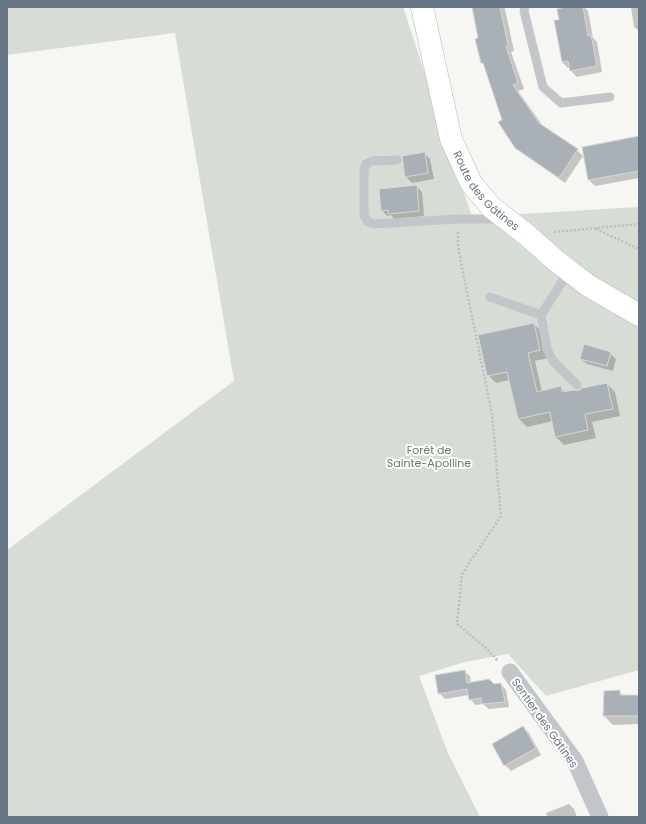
<svg xmlns="http://www.w3.org/2000/svg" width="646" height="824" font-family="Poppins,sans-serif">
<style>
.green{fill:#d7ddd4}
.shadow{fill:#0003}
.building{fill:#a9b0b6;stroke:#d8d8d6}
.lines{fill:none;stroke-linecap:round;stroke-linejoin:round}
.secondary-casing{stroke:#b4b9bd;stroke-width:23}
.path{stroke:#bcbec0;stroke-width:2.5;stroke-dasharray:2 2;stroke-linecap:butt}
.lane{stroke:#c2c6c9;stroke-width:9}
.street{stroke:#c2c6c9;stroke-width:17}
.secondary{stroke:#fff;stroke-width:22}
.labels{text-anchor:middle;dominant-baseline:central;stroke-width:4;stroke-linejoin:round;paint-order:stroke}
.street-label{font-size:11px;fill:#667583;stroke:#fff}
.park-label{font-size:11px;fill:#687b65;stroke:#fff}
</style>
<rect width="100%" height="100%" fill="#f6f6f3"/>
<!-- green -->
<polygon class="green" points="7,7 403,7 472,217 639,207 639,670 546,696 508,654 465,662 419,676 448,753 480,817 7,817 7,550 234,381 175,33 7,55"/>
<!-- shadow -->
<g class="shadow">
<polygon points="473,7 503,7 505,9 514,51 511,52 524,89 518,91 543,126 577,150 583,156 565,183 522,153 516,147 503,120 485,66 482,63"/>
<polygon points="572,7 584,7 588,11 593,38 597,42 602,72 577,77 571,71 570,67 568,68 562,62 560,20"/>
<polygon points="631,7 639,7 639,31 634,27"/>
<polygon points="639,137 639,178 595,186 589,180"/>
<polygon points="424,153 430,159 434,179 412,183 406,177"/>
<polygon points="416,186 422,192 424,216 394,219 391,215 387,216 382,210"/>
<polygon points="534,324 542,332 548,358 535,361 542,392 560,387 566,393 578,392 607,384 615,392 620,416 592,422 596,438 564,445 556,437 553,421 527,427 519,419 510,380 496,383 488,375"/>
<polygon points="610,353 616,359 613,371 587,364 581,359"/>
<polygon points="464,671 470,676 471,684 494,685 501,684 506,690 509,707 489,709 483,704 476,705 470,699 469,695 445,699 439,693"/>
<polygon points="619,691 624,696 639,696 639,724 613,725 604,716"/>
<polygon points="523,727 529,733 541,755 511,771 505,765 493,744"/>
<polygon points="569,804 574,809 577,817 548,817 546,813"/>
</g>
<!-- building -->
<g class="building">
<polygon points="472,7 500,7 508,45 506,46 518,83 513,85 539,123 578,149 559,178 515,148 498,122 502,120 483,63 481,63 475,39 478,38"/>
<polygon points="566,7 583,7 588,36 591,35 597,66 570,71 568,61 562,62 554,20 559,20 557,9"/>
<polygon points="639,136 639,171 588,180 582,147"/>
<polygon points="425,152 428,173 405,177 402,156"/>
<polygon points="417,185 419,211 388,214 388,210 381,211 379,189"/>
<polygon points="534,323 540,350 528,353 537,392 561,386 562,392 574,390 578,391 582,388 607,383 613,409 585,414 588,430 555,437 550,412 518,419 507,372 487,376 478,335"/>
<polygon points="584,344 611,352 607,366 580,359"/>
<polygon points="465,670 467,683 489,679 494,684 501,683 505,702 482,704 481,698 469,700 467,689 438,694 435,675"/>
<polygon points="620,690 620,695 639,695 639,716 603,716 604,691"/>
<polygon points="523,726 536,748 504,766 492,744"/>
</g>
<g class="lines">
<!-- secondary casing -->
<g class="secondary-casing">
<g id="secondary">
<path id="s1" d="M422,7L451,139L471,183L491,207L527,235L555,260L589,286L639,315"/>
</g>
</g>
<!-- path -->
<g class="path">
<polyline points="596,229 639,249"/>
<polyline points="458,232 458,245 461,263 492,414 501,516 462,574 457,624 484,646 498,661"/>
<polyline points="554,232 639,224"/>
</g>
<!-- lane -->
<g class="lane">
<polyline points="525,7 524,11 543,87 561,103 610,97"/>
<polyline points="397,160 372,161 366,164 364,170 364,215 367,221 374,224 458,219 500,219"/>
<polyline points="569,271 541,315 547,349 553,361 577,385"/>
<polyline points="490,297 541,315"/>
</g>
<!-- street -->
<polyline class="street" points="510,672 575,761 600,817"/>
<!-- secondary -->
<use href="#secondary" class="secondary"/>
</g>
<g class="labels">
<!-- street labels -->
<g class="street-label">
<text stroke="none"><textPath href="#s1" startOffset="199">Route des Gâtines</textPath></text>
<text transform="translate(545 723) rotate(55)">Sentier des Gâtines</text>
</g>
<!-- park labels -->
<g class="park-label">
<text x="429" y="450">Forêt de<tspan x="429" dy="13">Sainte-Apolline</tspan></text>
</g>
</g>
<!-- border -->
<rect width="646" height="824" fill="none" stroke="#667583" stroke-width="16"/>
</svg>
